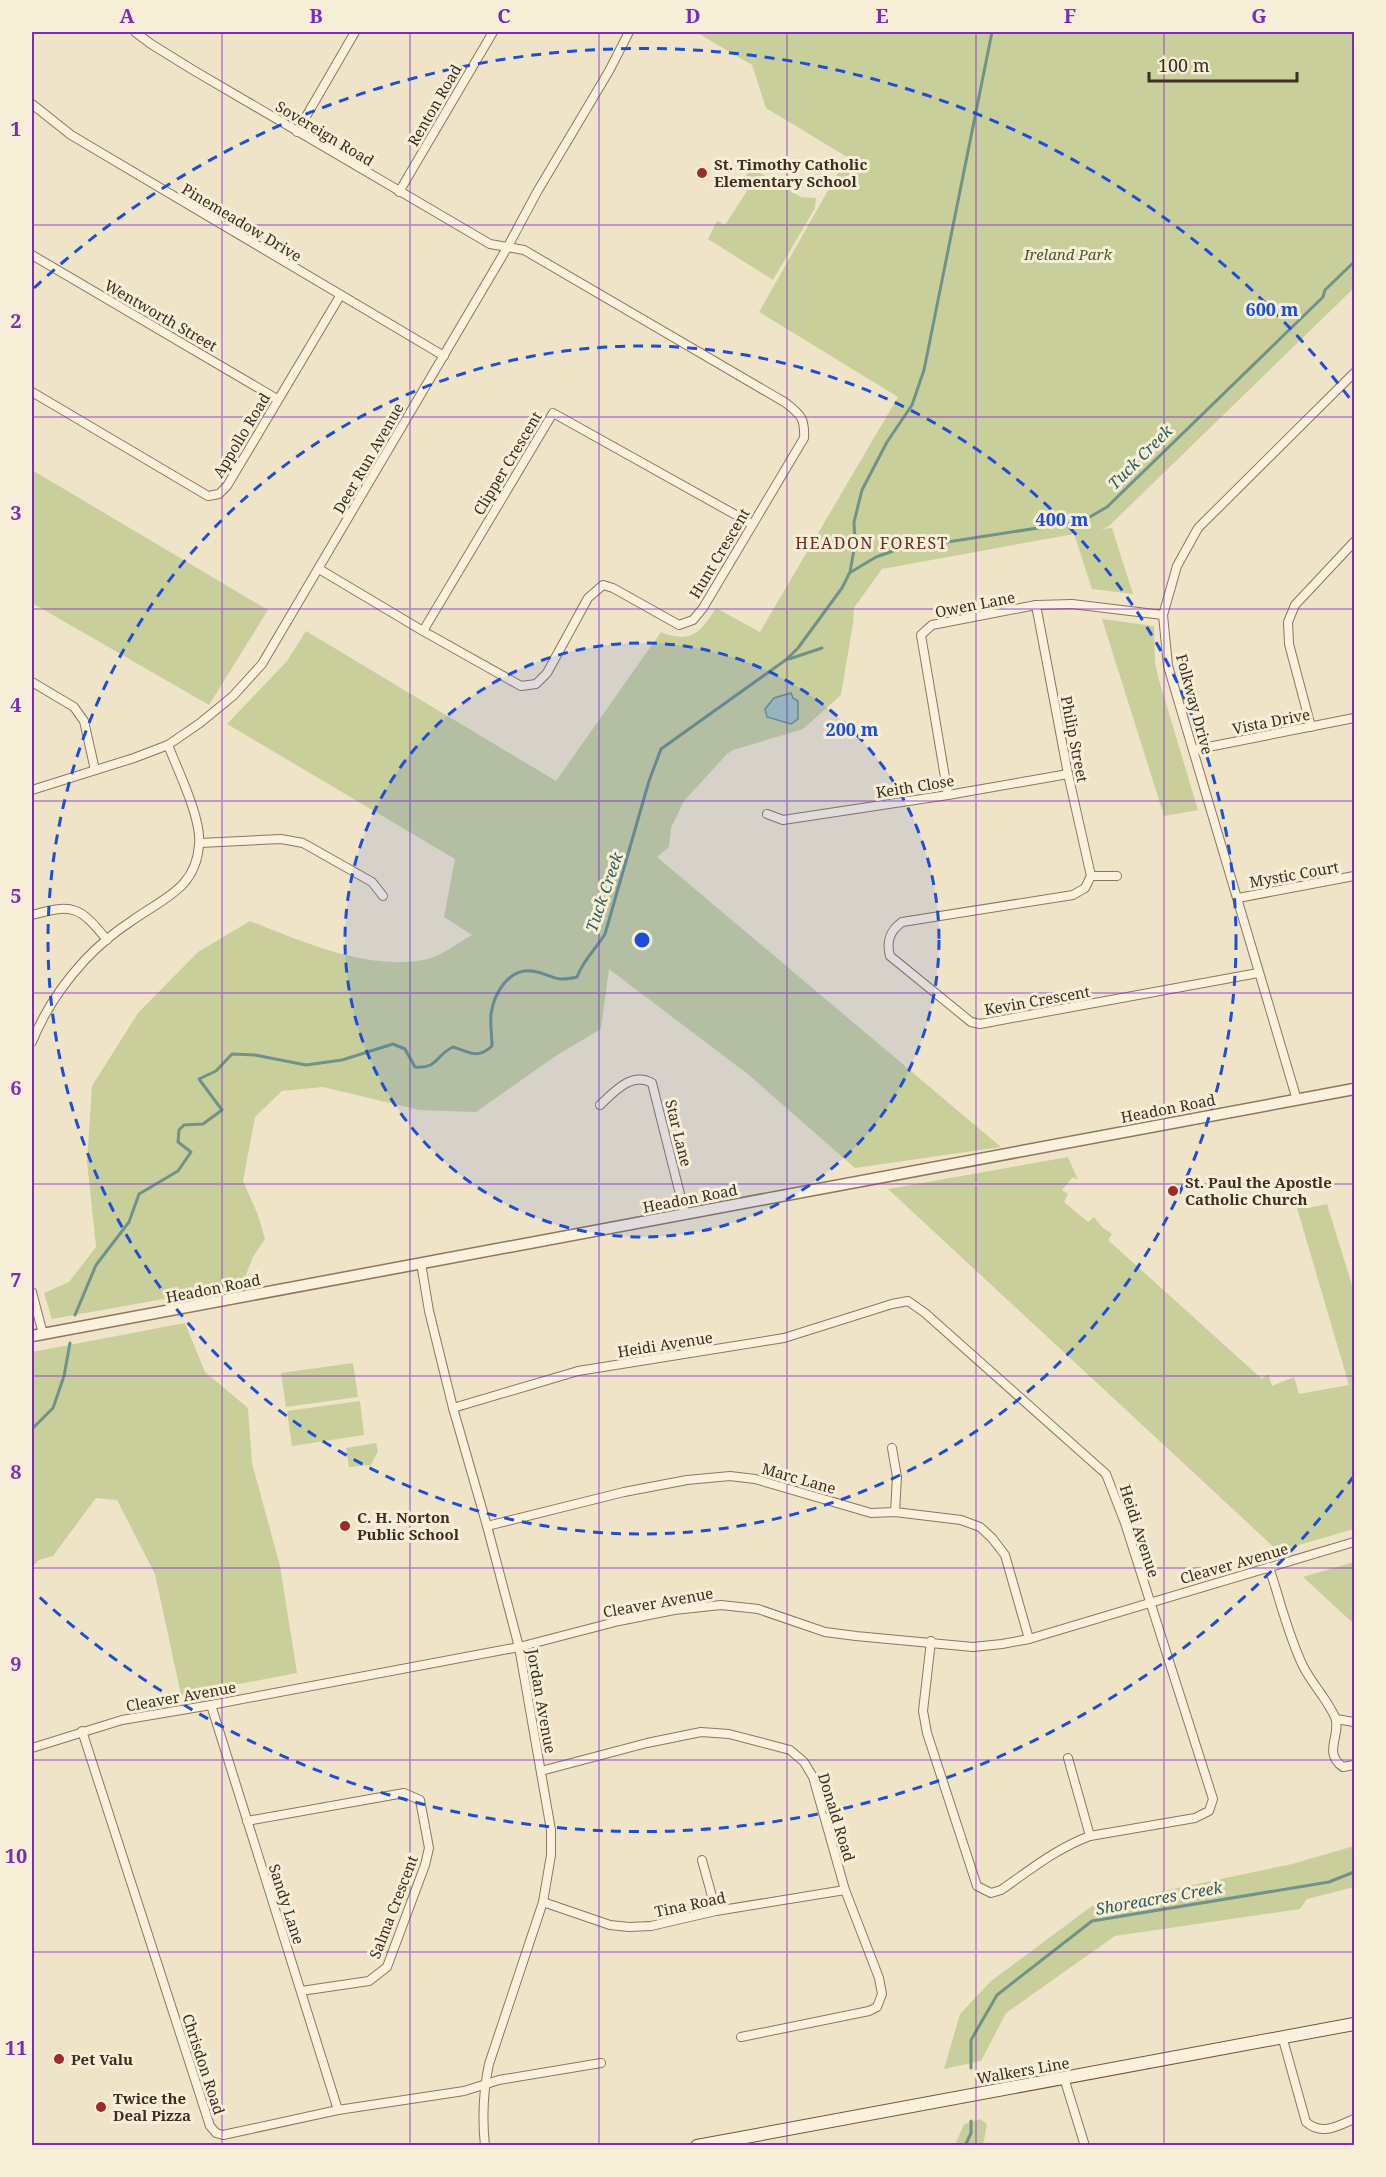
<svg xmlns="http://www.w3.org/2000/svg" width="1386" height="2177" font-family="'Noto Serif',serif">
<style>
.green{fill:#c9cf9b}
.water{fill:#a9c4bc;stroke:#6f938a;stroke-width:1.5}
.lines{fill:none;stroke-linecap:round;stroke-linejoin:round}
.stream{stroke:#6f938a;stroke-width:3}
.minor-casing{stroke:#8d765c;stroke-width:10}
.tertiary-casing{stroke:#8d765c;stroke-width:13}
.secondary-casing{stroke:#6f573f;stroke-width:14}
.minor{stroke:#faf1dc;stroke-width:8}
.tertiary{stroke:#faf1dc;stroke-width:10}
.secondary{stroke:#faf1dc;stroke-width:12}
.grid{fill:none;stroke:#7b2cbf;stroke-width:1.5;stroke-opacity:0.55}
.ring{fill:none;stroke:#1d4ed8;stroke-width:3;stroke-dasharray:10 8}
.poi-dot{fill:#9e2a2b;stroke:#f7eed8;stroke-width:2}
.labels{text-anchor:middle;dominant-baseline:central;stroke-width:6;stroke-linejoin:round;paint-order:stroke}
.street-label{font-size:15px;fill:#3d2e20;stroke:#f7eed8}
.poi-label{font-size:15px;font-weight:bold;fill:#3d2e20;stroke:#f7eed8;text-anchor:start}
.park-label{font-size:15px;font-style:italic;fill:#4d5a26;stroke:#f7eed8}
.water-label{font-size:16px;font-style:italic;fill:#2f5d5a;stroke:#f7eed8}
.neighbourhood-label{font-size:16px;letter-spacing:1.5px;fill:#6b2e1e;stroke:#f7eed8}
.centre{fill:#1d4ed8;stroke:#f7eed8;stroke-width:3}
.ring-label{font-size:18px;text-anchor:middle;font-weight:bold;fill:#1d4ed8;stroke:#f7eed8;stroke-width:6;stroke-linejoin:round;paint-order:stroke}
.neatline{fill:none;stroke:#7b2cbf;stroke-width:2}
.grid-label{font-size:20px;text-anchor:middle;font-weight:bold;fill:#7b2cbf}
</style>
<rect width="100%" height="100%" fill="#f0e4c8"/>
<!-- green -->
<g class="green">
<path d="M696,32H1354V288L1108,527L1101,529L1112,528L1133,594L1092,589L1074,534L882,569L854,608L853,623L841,695L803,729L733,750L727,754L684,801L671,828L669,847L657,857L1001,1147L855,1168L749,1075L609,969L601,1029L557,1055L476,1112L419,1110L323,1087L282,1091L255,1117L243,1181L258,1215L265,1239L253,1257L242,1285L52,1319L44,1293L69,1282L96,1247L87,1161L92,1086L138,1013L198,952L250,921C303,942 370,972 428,959C443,955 459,942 472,935L444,917L455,859L227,724L287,661L306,631L556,781L661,632C691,644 700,633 716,608L760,632L898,397L759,312L847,157L766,108L752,65Z"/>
<polygon points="750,169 757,171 801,197 816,198 815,208 773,280 708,239 717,221 725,225 747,191 740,186"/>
<polygon points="32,470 268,610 209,705 32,603"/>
<polygon points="1102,619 1154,626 1155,663 1159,680 1198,810 1164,816"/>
<polygon points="1068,1157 1078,1180 1073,1177 1062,1190 1068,1194 1064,1202 1088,1222 1094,1217 1102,1227 1112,1234 1108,1240 1262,1379 1268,1374 1272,1386 1294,1377 1299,1394 1349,1385 1297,1208 1306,1205 1308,1208 1327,1204 1354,1292 1354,1529 1278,1551 888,1189"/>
<polygon points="185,1323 205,1372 248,1408 252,1463 280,1566 297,1673 181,1695 155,1574 117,1500 96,1498 53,1556 39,1560 32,1567 32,1352"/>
<polygon points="353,1363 358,1397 286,1407 281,1373"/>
<polygon points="360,1401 364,1435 292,1446 287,1411"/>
<polygon points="376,1443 378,1451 371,1465 349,1467 346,1448"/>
<polygon points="1354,1562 1354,1624 1303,1577"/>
<polygon points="1354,1846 1354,1887 1307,1899 1300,1909 1115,1936 1006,2013 981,2061 944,2069 960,2014 991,1981 1092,1906 1292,1864"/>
<polygon points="980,2119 987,2124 983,2145 955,2145 964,2124"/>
</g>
<!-- water -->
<polygon class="water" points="791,693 793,698 798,701 798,719 791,724 767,717 765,709 774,698"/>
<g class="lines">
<!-- stream -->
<g class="stream">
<polyline points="851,572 876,557 896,550 1083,521 1107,507 1323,297 1325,290 1354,262"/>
<polyline points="789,659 822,648"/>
<path d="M75,1315L96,1265L129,1222L139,1194L178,1171L191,1152L178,1142L179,1130L184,1125L203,1124L222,1110L199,1079L216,1071L232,1054L255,1055L306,1065L342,1060L393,1044L405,1049L415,1067C439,1069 435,1055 453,1047C470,1052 477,1060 492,1046C492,1036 490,1024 491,1014C494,993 509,968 532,971C554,974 551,983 577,977C583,960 596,949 605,934L649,781L661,749L787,659L798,648L842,588L850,572L855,544L854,522L862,490L887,442L912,405L924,370L992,32"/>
<polyline points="32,1429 53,1408 64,1376 70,1343"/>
<polyline points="971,2068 971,2040 997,1995 1092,1921 1329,1882 1354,1872"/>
<polyline points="965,2146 971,2133 971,2121"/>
</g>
<!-- minor casing -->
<g class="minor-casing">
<g id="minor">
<path d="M135,32L151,44L193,70L490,244L524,250L786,403C801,415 805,418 804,438L703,608L693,620L679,625L613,588L603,585L588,598L547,673L536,684L521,686L423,631L319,569"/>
<polyline points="32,104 71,135 444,356"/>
<polyline points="297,132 355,32"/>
<polyline points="399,192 493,32"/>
<polyline points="32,255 277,399"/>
<polyline points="32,392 208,496 219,494 227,486 340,296"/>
<polyline points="1036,605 1068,774 1091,876"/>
<polyline points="423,631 553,413 752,524"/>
<polyline points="32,682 74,707 84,721 95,770"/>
<polyline points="1311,727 1289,644 1288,622 1295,605 1354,542"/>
<polyline points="1193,750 1354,718"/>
<polyline points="32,790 134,758 168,745 200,723 233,696 262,664 507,248 537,192 609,71 629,32"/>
<polyline points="948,795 921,635 932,625 1036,605 1072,604 1163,615"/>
<polyline points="767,814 783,820 948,795 1068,774"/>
<polyline points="200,843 281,839 303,843 372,882 383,896"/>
<path d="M1091,876L1085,888L1073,895L902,922C890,931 886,941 890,956L971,1022L980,1024L1258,973"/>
<polyline points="1091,876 1117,876"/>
<polyline points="1238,898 1354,876"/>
<path d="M32,915C74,903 80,907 107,940"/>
<path d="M32,1042C44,1012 62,985 84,961C98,946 116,931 133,920C164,898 196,888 199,845C202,819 178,771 168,745"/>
<polyline points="1297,1100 1168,666 1163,615 1177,566 1198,528 1354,373"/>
<path d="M600,1105C614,1092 632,1071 652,1083L685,1214"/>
<path d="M421,1263L429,1311L453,1408L487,1526L519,1647L551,1830V1855L543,1902L489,2064C483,2092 482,2118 485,2146"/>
<polyline points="32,1292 43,1334"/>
<path d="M453,1408L578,1371L784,1338L892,1304L908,1301L925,1313L1106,1474L1125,1523L1213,1799L1209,1811L1195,1818L1090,1836C1057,1848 1030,1870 1001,1890L991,1893L977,1886L927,1733L923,1711L931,1641"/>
<polyline points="892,1448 897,1477 895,1512"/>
<polyline points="487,1526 624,1492 687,1480 730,1476 755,1479 871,1513 895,1512 961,1520 980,1527 992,1538 1005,1555 1029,1639"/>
<path d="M1269,1567C1280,1600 1288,1635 1303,1666C1312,1684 1327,1699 1335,1717C1342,1734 1322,1753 1343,1767L1354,1765"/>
<polyline points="211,1705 338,2110"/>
<polyline points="1336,1719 1354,1722"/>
<polyline points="82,1731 210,2126 216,2133 223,2135 338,2110 464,2091 499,2080 601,2063"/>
<polyline points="32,1748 122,1720 211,1705 519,1647 619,1621 674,1610 721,1605 758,1609 825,1632 856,1636 973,1647 1002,1644 1029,1639 1354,1542"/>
<polyline points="1068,1758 1090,1836"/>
<polyline points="541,1771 647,1743 701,1732 729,1734 790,1750 804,1762 813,1777 845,1890 879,1978 882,1994 877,2007 869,2011 741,2037"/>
<polyline points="247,1821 404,1793 420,1800 429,1848 425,1865 387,1967 369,1981 301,1991"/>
<polyline points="702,1860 716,1911"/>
<polyline points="543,1902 610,1925 629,1927 651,1926 716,1911 845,1890"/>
<path d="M1282,2036L1306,2122C1322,2136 1338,2126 1354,2119"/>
<polyline points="1064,2078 1085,2146"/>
</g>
</g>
<!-- tertiary casing -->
<g class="tertiary-casing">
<polyline id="tertiary" points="32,1336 1354,1089"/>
</g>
<!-- secondary casing -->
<g class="secondary-casing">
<polyline id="secondary" points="697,2146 1354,2024"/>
</g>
<!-- minor -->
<use href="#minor" class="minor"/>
<!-- tertiary -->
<use href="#tertiary" class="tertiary"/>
<!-- secondary -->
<use href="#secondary" class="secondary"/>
</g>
<!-- grid -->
<path class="grid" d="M222,32V2146M410,32V2146M599,32V2146M787,32V2146M976,32V2146M1164,32V2146M32,225H1354M32,417H1354M32,609H1354M32,801H1354M32,993H1354M32,1184H1354M32,1376H1354M32,1568H1354M32,1760H1354M32,1952H1354"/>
<!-- distance rings -->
<circle cx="642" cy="940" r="297" fill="#1d4ed8" fill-opacity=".12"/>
<g class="ring">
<circle cx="642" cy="940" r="297"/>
<circle cx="642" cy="940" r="594"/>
<path d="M1354 1476A891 891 0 0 1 34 1592M34 288A891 891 0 0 1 1354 404"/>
</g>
<!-- markers -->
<g class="poi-dot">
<circle cx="702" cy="173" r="6"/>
<circle cx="1173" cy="1191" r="6"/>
<circle cx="345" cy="1526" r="6"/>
<circle cx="59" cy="2059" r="6"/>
<circle cx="101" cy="2107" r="6"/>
</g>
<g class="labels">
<!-- street labels -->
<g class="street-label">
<text transform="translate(434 105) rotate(-60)">Renton Road</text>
<text transform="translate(325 133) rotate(31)">Sovereign Road</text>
<text transform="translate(242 222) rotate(31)">Pinemeadow Drive</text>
<text transform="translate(161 315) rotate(30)">Wentworth Street</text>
<text transform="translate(241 435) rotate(-59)">Appollo Road</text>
<text transform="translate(368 458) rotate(-60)">Deer Run Avenue</text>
<text transform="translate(507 463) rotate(-59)">Clipper Crescent</text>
<text transform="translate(719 553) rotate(-59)">Hunt Crescent</text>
<text transform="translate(975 604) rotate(-11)">Owen Lane</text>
<text transform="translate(1195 704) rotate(75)">Folkway Drive</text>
<text transform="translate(1271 721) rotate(-11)">Vista Drive</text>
<text transform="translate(1075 739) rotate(79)">Philip Street</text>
<text transform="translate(915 786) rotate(-9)">Keith Close</text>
<text transform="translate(1294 874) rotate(-10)">Mystic Court</text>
<text transform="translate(1037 1000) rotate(-10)">Kevin Crescent</text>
<text transform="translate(1168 1108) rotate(-11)">Headon Road</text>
<text transform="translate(679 1133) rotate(76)">Star Lane</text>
<text transform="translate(690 1198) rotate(-11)">Headon Road</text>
<text transform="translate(213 1288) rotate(-11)">Headon Road</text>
<text transform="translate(665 1344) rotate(-9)">Heidi Avenue</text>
<text transform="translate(799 1478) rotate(16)">Marc Lane</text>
<text transform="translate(1140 1531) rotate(72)">Heidi Avenue</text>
<text transform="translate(1234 1563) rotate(-16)">Cleaver Avenue</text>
<text transform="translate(658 1602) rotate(-10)">Cleaver Avenue</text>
<text transform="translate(181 1696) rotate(-10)">Cleaver Avenue</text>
<text transform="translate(542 1701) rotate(80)">Jordan Avenue</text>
<text transform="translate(837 1817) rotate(73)">Donald Road</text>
<text transform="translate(287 1904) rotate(72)">Sandy Lane</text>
<text transform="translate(690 1904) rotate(-12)">Tina Road</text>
<text transform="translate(393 1907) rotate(-69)">Salma Crescent</text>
<text transform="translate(204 2064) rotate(72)">Chrisdon Road</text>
<text transform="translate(1023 2070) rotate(-10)">Walkers Line</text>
</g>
<!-- poi labels -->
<g class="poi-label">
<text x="714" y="164">St. Timothy Catholic<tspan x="714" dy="17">Elementary School</tspan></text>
<text x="1185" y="1182">St. Paul the Apostle<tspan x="1185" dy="17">Catholic Church</tspan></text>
<text x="357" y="1517">C. H. Norton<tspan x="357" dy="17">Public School</tspan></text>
<text x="71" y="2059">Pet Valu</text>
<text x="113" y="2098">Twice the<tspan x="113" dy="17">Deal Pizza</tspan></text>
</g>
<!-- park labels -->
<g class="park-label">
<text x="1068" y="254">Ireland Park</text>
</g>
<!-- water labels -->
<g class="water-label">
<text transform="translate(1140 457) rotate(-45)">Tuck Creek</text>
<text transform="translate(604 892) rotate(-71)">Tuck Creek</text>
<text transform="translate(1159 1898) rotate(-10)">Shoreacres Creek</text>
</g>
<!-- neighbourhood labels -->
<g class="neighbourhood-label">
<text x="872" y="543">HEADON FOREST</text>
</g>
</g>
<circle cx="642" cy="940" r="9" class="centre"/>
<g class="ring-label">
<text x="1272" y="316">600 m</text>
<text x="1062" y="526">400 m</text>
<text x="852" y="736">200 m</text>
</g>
<!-- border -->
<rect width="1386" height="2177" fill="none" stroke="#f7eed8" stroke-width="66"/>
<!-- scale -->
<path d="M1149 72v9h148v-9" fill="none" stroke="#3d2e20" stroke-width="3"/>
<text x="1158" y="72" font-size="18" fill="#3d2e20" stroke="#f7eed8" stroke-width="4.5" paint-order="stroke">100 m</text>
<rect x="33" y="33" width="1320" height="2111" class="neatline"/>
<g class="grid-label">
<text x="127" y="23">A</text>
<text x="316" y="23">B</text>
<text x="504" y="23">C</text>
<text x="693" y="23">D</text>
<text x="882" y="23">E</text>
<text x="1070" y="23">F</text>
<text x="1259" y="23">G</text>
<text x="16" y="136">1</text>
<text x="16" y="328">2</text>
<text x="16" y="520">3</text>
<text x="16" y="712">4</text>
<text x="16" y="903">5</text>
<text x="16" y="1095">6</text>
<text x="16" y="1287">7</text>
<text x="16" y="1479">8</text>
<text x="16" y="1671">9</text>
<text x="16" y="1863">10</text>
<text x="16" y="2055">11</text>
</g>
</svg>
